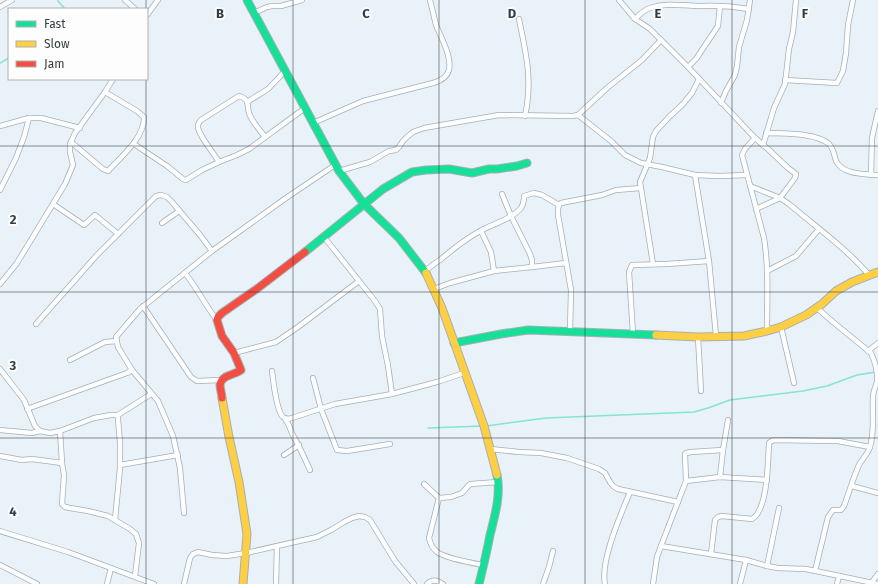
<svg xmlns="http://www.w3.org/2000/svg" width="878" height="584" font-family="'Fira Sans',sans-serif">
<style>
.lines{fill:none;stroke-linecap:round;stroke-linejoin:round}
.stream{stroke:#85e3d2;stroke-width:1.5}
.street-casing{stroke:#a7afb5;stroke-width:6}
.fast-casing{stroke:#a7afb5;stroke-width:9}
.slow-casing{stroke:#a7afb5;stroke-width:9}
.jam-casing{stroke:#a7afb5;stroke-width:9}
.street{stroke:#fcfdfe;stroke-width:4.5}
.fast{stroke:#16e098;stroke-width:7}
.slow{stroke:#ffcf43;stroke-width:7}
.jam{stroke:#f24e42;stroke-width:7}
.grid{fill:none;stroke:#343d42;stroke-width:1;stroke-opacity:0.55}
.grid-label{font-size:13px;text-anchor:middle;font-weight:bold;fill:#343d42;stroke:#fdfdfd;stroke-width:4;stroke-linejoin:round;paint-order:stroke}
</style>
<rect width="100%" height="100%" fill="#e8f2f8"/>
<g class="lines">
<!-- stream -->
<g class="stream">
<polyline points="58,0 58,1 65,9"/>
<polyline points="0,63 9,58"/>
<polyline points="486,426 546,418 694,412 708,408 730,400 803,391 827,386 857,375 876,372"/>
<polyline points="428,428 482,426"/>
</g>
<!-- street casing -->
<g class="street-casing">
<g id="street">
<polyline points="125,0 135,9"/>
<polyline points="619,0 635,19 650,29 688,67 755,138 769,150 788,168 796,174 795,178 780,198 756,209"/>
<polyline points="0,7 12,0"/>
<polyline points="254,13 267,7 272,6 281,6 302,0"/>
<polyline points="147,15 158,0"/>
<path d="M519,19C526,54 533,80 525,116"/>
<path d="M635,19C639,15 644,10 650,8C667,2 683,6 699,6C717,5 732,6 749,9"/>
<polyline points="688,67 696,59 718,26 720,6"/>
<polyline points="785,80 837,83 843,71 846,53 848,25 853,0"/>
<polyline points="247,102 268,89 285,71"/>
<polyline points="721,103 726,91 735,75 737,66 739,47 747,20 750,0"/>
<polyline points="578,115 611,141 625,155 641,163 662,167 695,175 719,176 747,175"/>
<path d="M313,123L363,101L433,83C440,81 447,78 449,70C452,56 441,38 436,25C434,17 432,8 430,0"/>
<polyline points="0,126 29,118 41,118 80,128"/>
<path d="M766,133C784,134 815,132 829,144C834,149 834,155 836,161C843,175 865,174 878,175"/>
<path d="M755,138L745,149L742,155L764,238C769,269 767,300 767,331"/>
<path d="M71,142L103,169L108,171C121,157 145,137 144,117L137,111L105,92"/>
<polyline points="134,144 167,166 183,179 186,180 202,170 219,162 237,155 249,149 305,108"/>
<polyline points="763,145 774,108 785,84 789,49 793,32 796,0"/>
<path d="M219,162C215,155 197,133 198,126C198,123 199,122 201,120L239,96C242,97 245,98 247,101C248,105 248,109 249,113C252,122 260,130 265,137"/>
<polyline points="339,171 370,162 389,151 396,150 399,147 403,141 407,137 413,132 424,128 499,115 573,116 578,115 607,88 642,60 661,40"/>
<polyline points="695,175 709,261 716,336"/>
<polyline points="871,175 872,138 878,111"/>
<path d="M750,186L780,198L789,204C816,227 846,248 869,275"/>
<polyline points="0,190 16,158 24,137 29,118"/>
<polyline points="502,194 511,216 530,254 532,260 532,267"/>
<polyline points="53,204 84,225 95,215 118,234"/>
<polyline points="559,205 558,209 558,215 571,290 570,331"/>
<polyline points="559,205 561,203 602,195 616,190 641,188"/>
<polyline points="162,223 179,211"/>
<polyline points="481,231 491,252 494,271"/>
<polyline points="324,237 375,301 380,309 382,336 388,366 392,394"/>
<polyline points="653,264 640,182 650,158 653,137 656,131 669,117 682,105 692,93 699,79"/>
<path d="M425,271C430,267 435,263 440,260C454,248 469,236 486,228C496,223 513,218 521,208C523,205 524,200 524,196L534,193L542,195L559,205"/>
<polyline points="767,271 796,256 819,229"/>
<path d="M185,273C197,288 205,305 217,320"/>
<polyline points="0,284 17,263 65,184 73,165 70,152 70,144 75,133 105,92 113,79"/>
<polyline points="434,289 450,283 494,271 532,267 566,263"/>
<polyline points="143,306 191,377 197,381 221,380"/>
<polyline points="36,324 97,255 156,196 161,195 167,197 172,202 200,235 212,251"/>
<polyline points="781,327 794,383"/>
<polyline points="633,334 629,272 632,265 667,264 709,261"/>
<polyline points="698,337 701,391"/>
<polyline points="868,351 878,343"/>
<polyline points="234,353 276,342 298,327 359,281"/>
<polyline points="70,360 105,342 117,341"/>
<polyline points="0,369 24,400 35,426 40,431"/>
<path d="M272,371C273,380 277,412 283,417C286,419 289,419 292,418L335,404L392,394L437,382L464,373"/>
<polyline points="313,378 321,409 337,450 347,451 390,444"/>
<polyline points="27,409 127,373 132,370"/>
<path d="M285,419C290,425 291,433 295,439C301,450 305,459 310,470"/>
<polyline points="0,430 32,433 40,431 50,433 60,431 94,418 111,415 118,415"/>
<polyline points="60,431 62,463 64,475 62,504 65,507 70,508 88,511 108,516 130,529 136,534 139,543 135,576"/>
<polyline points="490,449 519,452 541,453 567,458 599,469 605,473 610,482 613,486 618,489 678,502"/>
<polyline points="284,455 299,445"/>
<polyline points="0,456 22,460 32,459 62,463"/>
<polyline points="120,465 178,455"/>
<polyline points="720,477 723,450 728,420"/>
<polyline points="686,481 720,477 767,480"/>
<polyline points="424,484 439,498 451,497 462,493 470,484 498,482"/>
<polyline points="852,486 878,493"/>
<path d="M439,498L429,538C430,543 432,548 437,552C446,558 472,563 484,565"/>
<polyline points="184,513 180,468 173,436 158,401 132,370 118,347 116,337 140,309 212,251 286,198 335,165"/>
<polyline points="115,520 120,468 120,443 118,419 118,415 151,394"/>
<polyline points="0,531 68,552 154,584"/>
<polyline points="661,546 746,560 767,566 778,568 806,569 878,584"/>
<path d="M711,554L715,520L718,517L722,516L752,519C768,510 768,460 769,443L773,440L838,441L870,447"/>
<polyline points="0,565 37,584"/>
<polyline points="767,566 779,508"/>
<path d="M815,571L828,517L833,510H841L844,506C849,493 853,478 859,465C862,459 868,454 870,447C875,431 872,414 873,397C873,392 875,388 877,382C878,373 875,361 871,353L833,322L817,308"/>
<polyline points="872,582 878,574"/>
<polyline points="107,584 111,568"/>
<polyline points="184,584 190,558 193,554 198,552 212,555 227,556 246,553 317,537 331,530 344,522 352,518 359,516 365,517 370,520 395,561 414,584"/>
<polyline points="276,584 277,546"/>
<path d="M427,584C433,579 437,580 443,584"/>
<polyline points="543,584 549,567 553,551"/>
<path d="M605,584C600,561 621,514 630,492"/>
<polyline points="653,584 657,557 661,546 686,481 685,454 686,453 691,452 723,450"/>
<polyline points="740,584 746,560"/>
<polyline points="837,584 839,576"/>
</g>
</g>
<!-- fast casing -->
<g class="fast-casing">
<g id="fast">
<polyline points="247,0 339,171 364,204 399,238 426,273"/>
<polyline points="305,252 383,189 412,172 426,170 449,169 472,173 489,169 497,169 517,166 527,163"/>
<polyline points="454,343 501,334 528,330 656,335"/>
<path d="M479,584C483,568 487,551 490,535C495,515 501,495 497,475"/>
</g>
</g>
<!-- slow casing -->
<g class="slow-casing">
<g id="slow">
<polyline points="426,273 442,308 484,426 497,475"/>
<polyline points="656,335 698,337 744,336 767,331 781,327 806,315 822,304 836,291 852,282 878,272"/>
<polyline points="222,398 229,437 239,482 247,534 243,584"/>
</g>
</g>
<!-- jam casing -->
<g class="jam-casing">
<path id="jam" d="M222,398C222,394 220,389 220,385C221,375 235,375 241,370L234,353L222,336L217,320L218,317L222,313L258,288L305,252"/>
</g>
<!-- street -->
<use href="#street" class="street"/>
<!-- fast -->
<use href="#fast" class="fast"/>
<!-- slow -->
<use href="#slow" class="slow"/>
<!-- jam -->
<use href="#jam" class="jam"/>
</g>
<!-- grid -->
<path class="grid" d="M146,0V9M293,0V584M439,0V584M585,0V584M732,0V584M146,79V584M0,146H878M0,292H878M0,438H878"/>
<g class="grid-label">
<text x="220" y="18">B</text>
<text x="366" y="18">C</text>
<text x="512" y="18">D</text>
<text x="658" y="18">E</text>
<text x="805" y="18">F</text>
<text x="13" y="224">2</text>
<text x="13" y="370">3</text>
<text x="13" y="516">4</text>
</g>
<!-- legend -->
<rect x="8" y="8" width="140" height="72" fill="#fdfdfd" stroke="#adb0b2"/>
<rect x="16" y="21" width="20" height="6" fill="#16e098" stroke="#adb0b2"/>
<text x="44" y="28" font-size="12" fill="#343d42">Fast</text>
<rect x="16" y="41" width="20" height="6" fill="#ffcf43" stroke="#adb0b2"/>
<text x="44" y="48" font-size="12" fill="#343d42">Slow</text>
<rect x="16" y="61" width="20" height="6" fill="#f24e42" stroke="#adb0b2"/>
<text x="44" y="68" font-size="12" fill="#343d42">Jam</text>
</svg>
